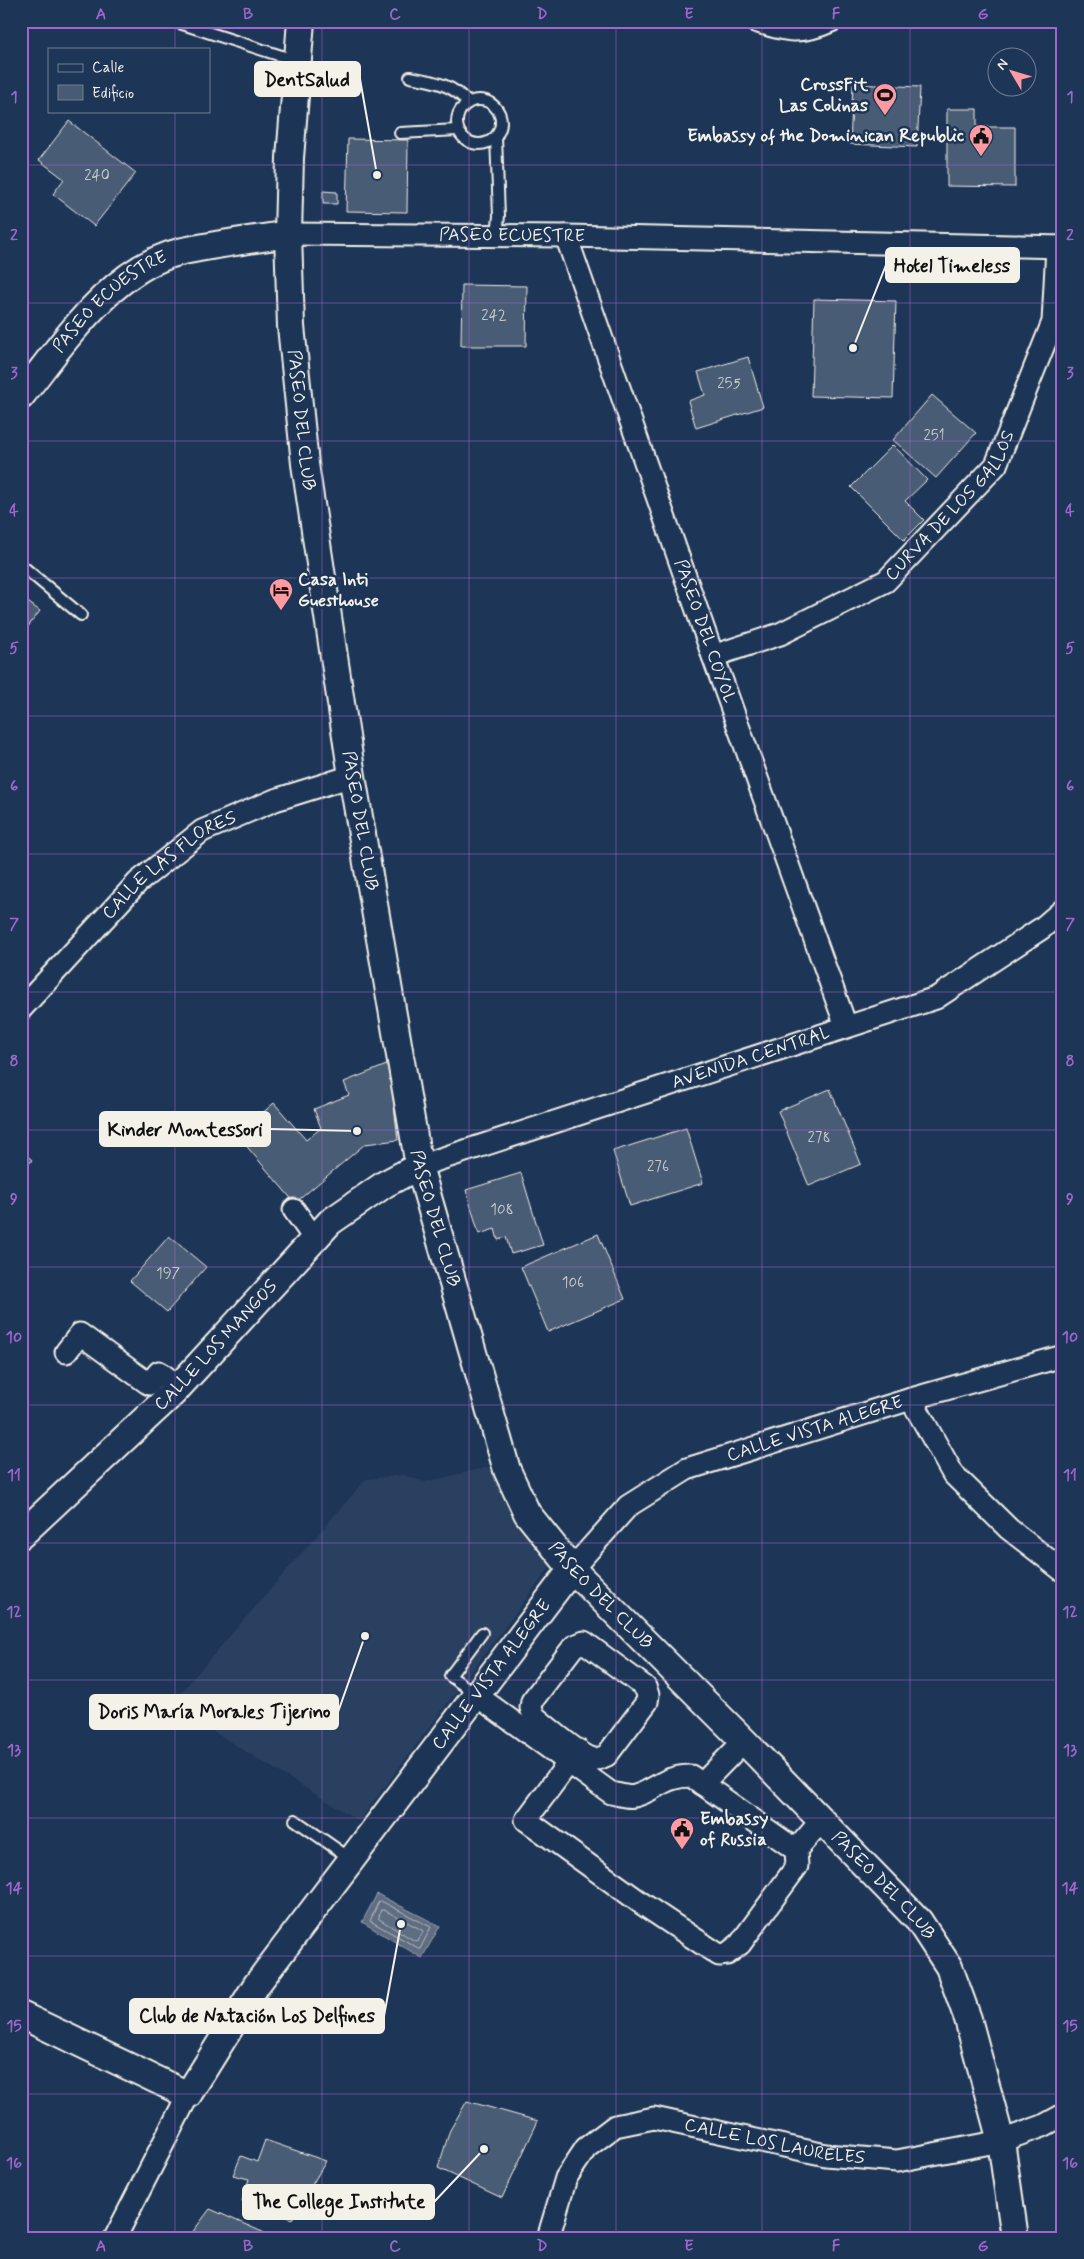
<svg xmlns="http://www.w3.org/2000/svg" width="1084" height="2259" font-family="Mynerve,sans-serif">
<style>
.built{fill:#2a4060}
.water{fill:#5e6d82;stroke:#9aa2ab}
.lines{fill:none;stroke-linecap:round;stroke-linejoin:round}
.shore{stroke:#b8bcbf;stroke-width:1}
.building{fill:#485b74;stroke:#f4f1e8}
.service-casing{stroke:#f4f1e8;stroke-width:14}
.minor-casing{stroke:#f4f1e8;stroke-width:25}
.tertiary-casing{stroke:#f4f1e8;stroke-width:30}
.service{stroke:#1d3557;stroke-width:10}
.minor{stroke:#1d3557;stroke-width:21}
.tertiary{stroke:#1d3557;stroke-width:26}
.grid{fill:none;stroke:#9f67cb;stroke-width:1;stroke-opacity:0.55}
.labels{text-anchor:middle;dominant-baseline:central;stroke-width:5;stroke-linejoin:round;paint-order:stroke}
.number-label{font-size:15px;fill:#c9cccb}
.poi-label{font-size:18px;font-weight:bold;fill:#f4f1e8;stroke:#1d3557;text-anchor:end}
.street-label{font-size:18px;fill:#f4f1e8;stroke:#1d3557}
.leader{fill:none;stroke:#f4f1e8;stroke-width:2}
.callout-dot{fill:#f4f1e8;stroke:#1d3557;stroke-width:2}
.callout{fill:#f4f1e8;stroke:#f4f1e8;stroke-width:2}
.callout-label{font-size:19px;text-anchor:middle;font-weight:bold;fill:#111}
.neatline{fill:none;stroke:#9f67cb;stroke-width:2}
.grid-label{font-size:16px;text-anchor:middle;font-weight:bold;fill:#9f67cb}
</style>
<rect width="100%" height="100%" fill="#1d3557"/>
<filter id="ink" filterUnits="userSpaceOnUse"><feTurbulence type="fractalNoise" baseFrequency=".02" numOctaves="2"/><feDisplacementMap in="SourceGraphic" scale="10" xChannelSelector="R" yChannelSelector="G"/><feConvolveMatrix kernelMatrix="1 2 1 2 8 2 1 2 1" color-interpolation-filters="sRGB"/></filter>
<g filter="url(#ink)">
<!-- built -->
<polygon class="built" points="489,1467 551,1566 359,1821 170,1705 366,1479 403,1475 425,1482"/>
<!-- water -->
<polygon class="water" points="377,1894 440,1926 422,1958 362,1922"/>
<g class="lines">
<!-- shore -->
<g class="shore">
<polygon points="381,1901 431,1927 420,1949 370,1921 378,1903"/>
<polygon points="381,1910 384,1910 422,1930 423,1932 418,1940 415,1941 379,1919"/>
</g>
</g>
<!-- building -->
<g class="building">
<polygon points="853,84 920,87 917,147 850,144"/>
<polygon points="947,109 977,109 977,127 1015,127 1015,187 947,186"/>
<polygon points="69,121 136,173 94,226 53,194 64,179 39,160"/>
<polygon points="348,139 408,140 407,212 346,211"/>
<polygon points="323,191 337,192 337,204 323,204"/>
<polygon points="462,285 527,286 526,346 461,346"/>
<polygon points="814,299 896,301 893,398 811,396"/>
<polygon points="748,357 763,407 696,428 688,401 705,395 698,372"/>
<polygon points="932,395 976,433 936,478 893,440"/>
<polygon points="893,445 927,480 905,501 924,520 904,540 851,487"/>
<polygon points="21,597 40,611 27,628 21,623"/>
<polygon points="389,1064 398,1140 365,1144 295,1203 237,1135 274,1103 306,1140 321,1128 314,1109 349,1095 344,1082"/>
<polygon points="830,1089 861,1164 809,1186 778,1111"/>
<polygon points="686,1128 703,1183 630,1206 613,1151"/>
<polygon points="21,1150 32,1160 21,1173"/>
<polygon points="521,1173 543,1245 511,1254 506,1237 498,1240 495,1229 479,1234 466,1190"/>
<polygon points="598,1234 625,1299 548,1332 521,1267"/>
<polygon points="169,1236 206,1267 167,1312 130,1281"/>
<polygon points="467,2101 538,2121 502,2198 438,2168 450,2130"/>
<polygon points="265,2140 326,2161 292,2219 242,2201 249,2179 233,2175 241,2156 257,2162"/>
<polygon points="210,2209 276,2238 188,2238"/>
</g>
<g class="lines">
<!-- service casing -->
<g class="service-casing">
<g id="service">
<polyline points="173,21 297,61"/>
<path d="M410,77C432,81 453,84 468,103"/>
<circle cx="479" cy="122" r="22"/>
<polyline points="400,133 458,130"/>
<polyline points="496,137 499,216 497,235"/>
<polyline points="21,565 81,615"/>
<polyline points="476,1694 450,1676 482,1633"/>
<polyline points="295,1820 351,1859"/>
</g>
</g>
<!-- minor casing -->
<g class="minor-casing">
<g id="minor">
<path d="M755,21C786,31 800,35 831,21"/>
<path id="s1" d="M288,234L566,236L1063,247"/>
<path id="s2" d="M566,236L713,656L846,1026"/>
<path id="s3" d="M713,656L780,634L886,581L996,465L1053,322L1057,247"/>
<path id="s4" d="M21,1009L138,882L202,831L275,800L352,776"/>
<path id="s5" d="M419,1166L936,998L1042,928L1063,910"/>
<polyline points="294,1210 314,1238"/>
<polyline points="66,1352 80,1334 149,1384 159,1372 179,1387"/>
<polyline points="911,1399 953,1474 1009,1529 1063,1571"/>
<path id="s6" d="M572,1569L628,1506L687,1469L911,1399L1063,1356"/>
<path d="M584,1642L645,1687L648,1695L647,1702L607,1755C603,1757 600,1759 596,1759C584,1759 545,1725 534,1716L531,1708L532,1701L574,1646Z"/>
<path d="M476,1695L611,1793C618,1794 628,1798 635,1796C658,1789 664,1776 691,1776L796,1850"/>
<polyline points="578,1750 526,1820 644,1905 719,1955 727,1954 740,1944 797,1866 796,1850 822,1820"/>
<polyline points="702,1784 744,1741"/>
<polyline points="115,2238 188,2095"/>
<path id="s7" d="M548,2238L566,2178L586,2148L615,2126L654,2118L826,2155L897,2161L1001,2141L1043,2126L1063,2115"/>
</g>
</g>
<!-- tertiary casing -->
<g class="tertiary-casing">
<g id="tertiary">
<path id="s8" d="M301,21L290,158L288,234L291,326L305,464L352,776L419,1166L507,1470L527,1513L572,1569L744,1741L919,1921L949,1967L968,2019L1001,2141L1015,2238"/>
<path id="s9" d="M21,396C63,344 111,269 179,252C215,244 252,240 288,234"/>
<path id="s10" d="M21,1535L173,1393L330,1222L385,1184L419,1166"/>
<path id="s11" d="M21,2015L188,2095L257,1984L572,1569"/>
</g>
</g>
<!-- service -->
<use href="#service" class="service"/>
<!-- minor -->
<use href="#minor" class="minor"/>
<!-- tertiary -->
<use href="#tertiary" class="tertiary"/>
</g>
</g>
<!-- grid -->
<path class="grid" d="M175,21V49M322,21V2238M469,21V2238M616,21V2238M762,21V2238M910,21V2238M175,111V2238M21,165H1063M21,303H1063M21,441H1063M21,578H1063M21,716H1063M21,854H1063M21,992H1063M21,1130H1063M21,1267H1063M21,1405H1063M21,1543H1063M21,1680H1063M21,1818H1063M21,1956H1063M21,2094H1063"/>
<!-- icons -->
<defs>
<g id="stadium-pin" transform="scale(1.25)"><path d="M0 17L-7.5 6A9.5 9.5 0 1 1 7.5 6Z" fill="#ff9aa2" stroke="#1d3557"/><path d="M0-5a6.5 5 0 1 0 0 10a6.5 5 0 1 0 0-10ZM-3.5-1.8h7v3.6h-7Z" fill="#111"/></g>
<g id="civic-pin" transform="scale(1.25)"><path d="M0 17L-7.5 6A9.5 9.5 0 1 1 7.5 6Z" fill="#ff9aa2" stroke="#1d3557"/><path d="M-.6-6.5H3V-4.5H.6V-3L4-1V1h2V6H-6V1h2V-1L-.6-3ZM-1.2 2.5V6h2.4V2.5Z" fill="#111"/></g>
<g id="hotel-pin" transform="scale(1.25)"><path d="M0 17L-7.5 6A9.5 9.5 0 1 1 7.5 6Z" fill="#ff9aa2" stroke="#1d3557"/><path d="M-6-4.5h1.5V1H6V5H4.5V3h-9V5H-6ZM-4 0a1.8 1.8 0 1 1 3.6 0ZM.5 0V-2.5h3Q6-2.5 6 0Z" fill="#111"/></g>
</defs>
<g fill-rule="evenodd">
<use href="#stadium-pin" x="885" y="95"/>
<use href="#civic-pin" x="981" y="136"/>
<use href="#hotel-pin" x="281" y="590"/>
<use href="#civic-pin" x="682" y="1829"/>
</g>
<g class="labels">
<!-- number labels -->
<g class="number-label">
<text x="97" y="176">240</text>
<text x="494" y="316">242</text>
<text x="729" y="384">255</text>
<text x="934" y="436">251</text>
<text x="819" y="1138">278</text>
<text x="658" y="1167">276</text>
<text x="502" y="1210">108</text>
<text x="168" y="1274">197</text>
<text x="573" y="1283">106</text>
</g>
<!-- poi labels -->
<g class="poi-label">
<text x="868" y="85">CrossFit<tspan x="868" dy="21">Las Colinas</tspan></text>
<text x="964" y="136">Embassy of the Dominican Republic</text>
<text x="298" y="580" text-anchor="start">Casa Inti<tspan x="298" dy="21">Guesthouse</tspan></text>
<text x="700" y="1819" text-anchor="start">Embassy<tspan x="700" dy="21">of Russia</tspan></text>
</g>
<!-- street labels -->
<g class="street-label">
<text stroke="none"><textPath href="#s1" startOffset="224">PASEO ECUESTRE</textPath></text>
<text stroke="none"><textPath href="#s9" startOffset="131">PASEO ECUESTRE</textPath></text>
<text stroke="none"><textPath href="#s8" startOffset="400">PASEO DEL CLUB</textPath></text>
<text stroke="none"><textPath href="#s3" startOffset="289">CURVA DE LOS GALLOS</textPath></text>
<text stroke="none"><textPath href="#s2" startOffset="419">PASEO DEL COYOL</textPath></text>
<text stroke="none"><textPath href="#s8" startOffset="805">PASEO DEL CLUB</textPath></text>
<text stroke="none"><textPath href="#s4" startOffset="208">CALLE LAS FLORES</textPath></text>
<text stroke="none"><textPath href="#s5" startOffset="349">AVENIDA CENTRAL</textPath></text>
<text stroke="none"><textPath href="#s8" startOffset="1210">PASEO DEL CLUB</textPath></text>
<text stroke="none"><textPath href="#s10" startOffset="272">CALLE LOS MANGOS</textPath></text>
<text stroke="none"><textPath href="#s6" startOffset="288">CALLE VISTA ALEGRE</textPath></text>
<text stroke="none"><textPath href="#s8" startOffset="1630">PASEO DEL CLUB</textPath></text>
<text stroke="none"><textPath href="#s11" startOffset="704">CALLE VISTA ALEGRE</textPath></text>
<text stroke="none"><textPath href="#s8" startOffset="2035">PASEO DEL CLUB</textPath></text>
<text stroke="none"><textPath href="#s7" startOffset="298">CALLE LOS LAURELES</textPath></text>
</g>
</g>
<!-- callouts -->
<path class="leader" d="M377 175L360 79M853 348L886 265M357 1131L270 1129M365 1636L338 1712M401 1924L384 2016M484 2149L434 2202"/>
<g class="callout-dot">
<circle cx="377" cy="175" r="5"/>
<circle cx="853" cy="348" r="5"/>
<circle cx="357" cy="1131" r="5"/>
<circle cx="365" cy="1636" r="5"/>
<circle cx="401" cy="1924" r="5"/>
<circle cx="484" cy="2149" r="5"/>
</g>
<g class="callout">
<rect x="255" y="62" width="105" height="34" rx="5"/>
<rect x="886" y="248" width="133" height="34" rx="5"/>
<rect x="100" y="1112" width="170" height="34" rx="5"/>
<rect x="90" y="1695" width="248" height="34" rx="5"/>
<rect x="130" y="1999" width="254" height="34" rx="5"/>
<rect x="243" y="2185" width="191" height="34" rx="5"/>
</g>
<g class="callout-label">
<text x="307" y="86">DentSalud</text>
<text x="952" y="272">Hotel Timeless</text>
<text x="185" y="1136">Kinder Montessori</text>
<text x="214" y="1718">Doris María Morales Tijerino</text>
<text x="257" y="2022">Club de Natación Los Delfines</text>
<text x="339" y="2208">The College Institute</text>
</g>
<!-- margin -->
<rect width="1084" height="2259" fill="none" stroke="#1d3557" stroke-width="55"/>
<!-- legend -->
<rect x="48" y="48" width="162" height="65" fill="#1d3557" stroke="#738091"/>
<rect x="58" y="64" width="25" height="8" fill="#1d3557" stroke="#738091"/>
<text x="92" y="72" font-size="15" fill="#f4f1e8">Calle</text>
<rect x="58" y="85" width="25" height="15" fill="#485b74" stroke="#738091"/>
<text x="92" y="98" font-size="15" fill="#f4f1e8">Edificio</text>
<!-- north arrow -->
<g transform="translate(1012 72) rotate(308)"><circle r="24" fill="#1d3557" stroke="#738091"/>
<path d="M0-4L9 19L0 12L-9 19Z" fill="#ff9aa2"/>
<text y="-8" font-size="14" font-weight="bold" text-anchor="middle" fill="#f4f1e8">N</text>
</g>
<rect x="28" y="28" width="1028" height="2204" class="neatline"/>
<g class="grid-label">
<text x="101" y="19">A</text>
<text x="248" y="19">B</text>
<text x="395" y="19">C</text>
<text x="542" y="19">D</text>
<text x="689" y="19">E</text>
<text x="836" y="19">F</text>
<text x="983" y="19">G</text>
<text x="14" y="102">1</text>
<text x="1070" y="102">1</text>
<text x="14" y="240">2</text>
<text x="1070" y="240">2</text>
<text x="14" y="378">3</text>
<text x="1070" y="378">3</text>
<text x="14" y="515">4</text>
<text x="1070" y="515">4</text>
<text x="14" y="653">5</text>
<text x="1070" y="653">5</text>
<text x="14" y="791">6</text>
<text x="1070" y="791">6</text>
<text x="14" y="929">7</text>
<text x="1070" y="929">7</text>
<text x="14" y="1066">8</text>
<text x="1070" y="1066">8</text>
<text x="14" y="1204">9</text>
<text x="1070" y="1204">9</text>
<text x="14" y="1342">10</text>
<text x="1070" y="1342">10</text>
<text x="14" y="1480">11</text>
<text x="1070" y="1480">11</text>
<text x="14" y="1617">12</text>
<text x="1070" y="1617">12</text>
<text x="14" y="1755">13</text>
<text x="1070" y="1755">13</text>
<text x="14" y="1893">14</text>
<text x="1070" y="1893">14</text>
<text x="14" y="2031">15</text>
<text x="1070" y="2031">15</text>
<text x="14" y="2168">16</text>
<text x="1070" y="2168">16</text>
<text x="101" y="2251">A</text>
<text x="248" y="2251">B</text>
<text x="395" y="2251">C</text>
<text x="542" y="2251">D</text>
<text x="689" y="2251">E</text>
<text x="836" y="2251">F</text>
<text x="983" y="2251">G</text>
</g>
</svg>
